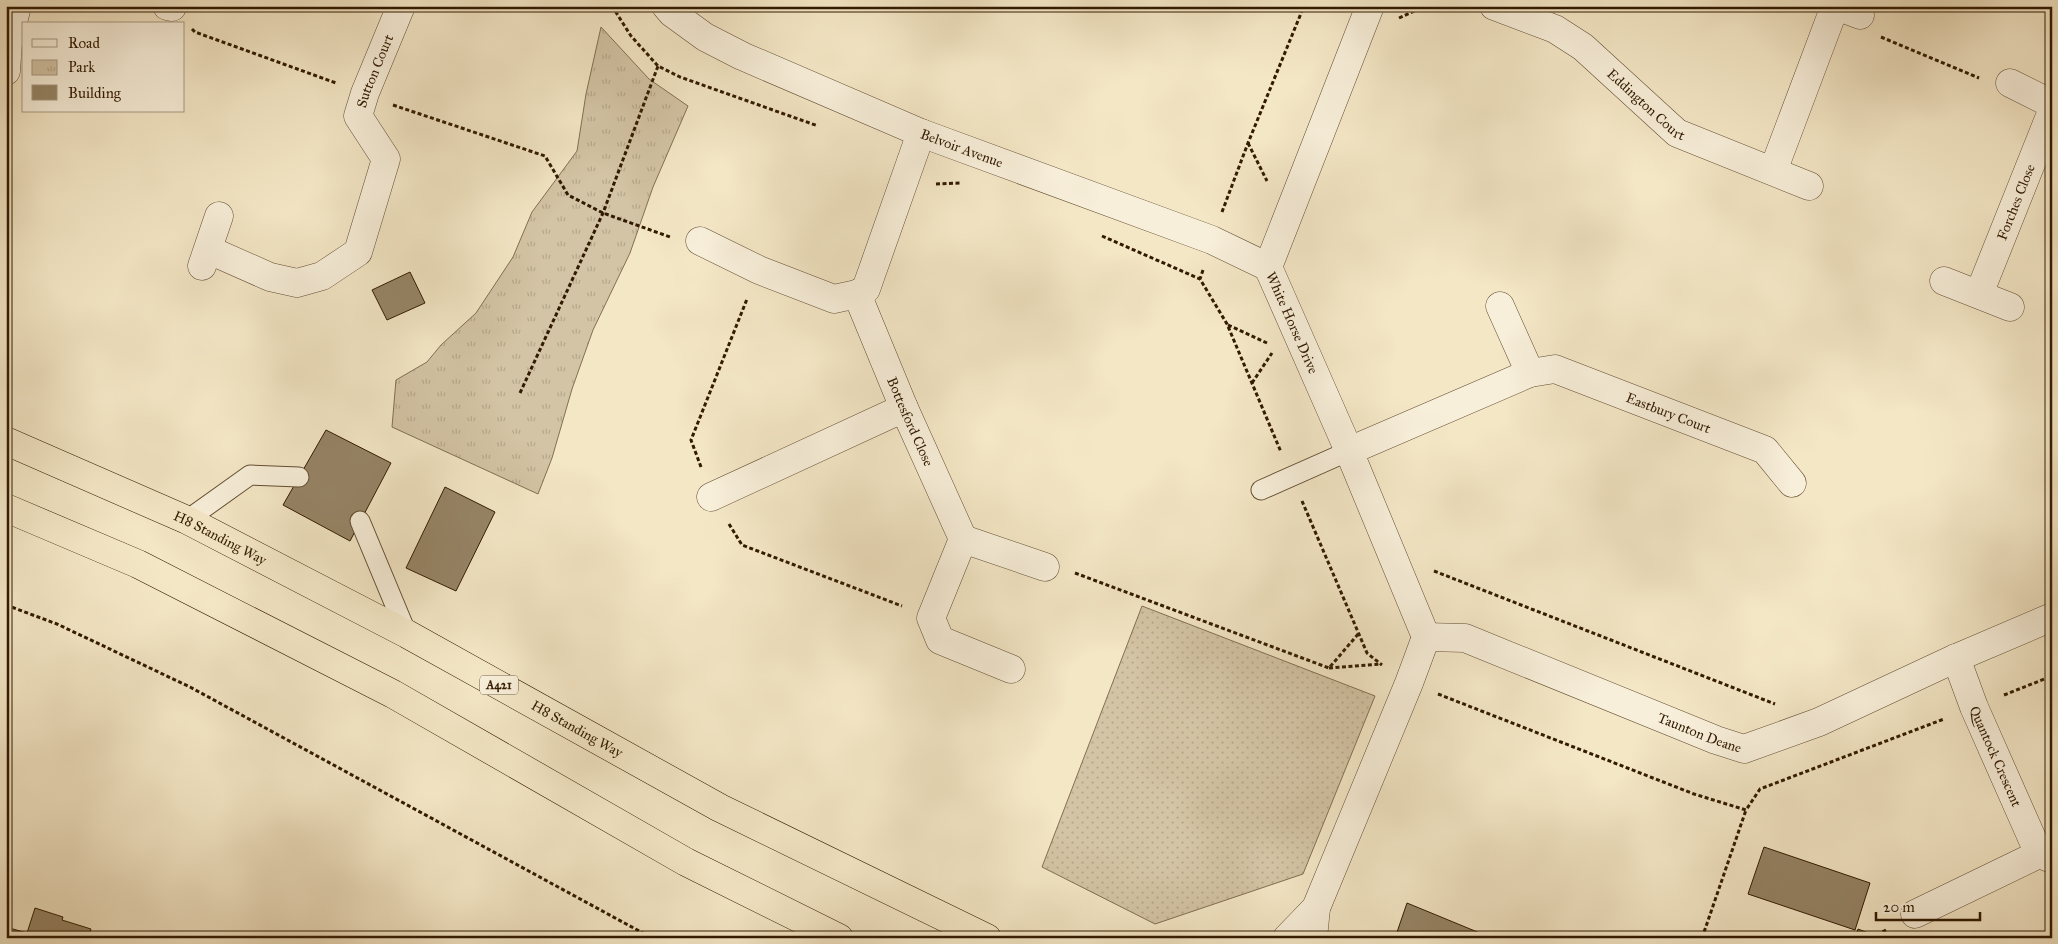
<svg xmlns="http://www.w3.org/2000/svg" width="2058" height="944" font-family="'IM FELL Great Primer',serif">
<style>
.grass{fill:url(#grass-dots);stroke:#826f53}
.park{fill:url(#park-tufts);stroke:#826f53}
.building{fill:#968567;stroke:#311a01}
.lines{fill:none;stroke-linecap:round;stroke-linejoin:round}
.service-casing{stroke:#624d32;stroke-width:21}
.minor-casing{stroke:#624d32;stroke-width:29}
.trunk-casing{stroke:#311a01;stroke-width:29}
.path{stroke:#311a01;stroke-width:3;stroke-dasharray:4 2.5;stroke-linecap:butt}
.service{stroke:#f8efda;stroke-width:19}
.minor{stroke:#f8efda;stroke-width:28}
.trunk{stroke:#f4e7c6;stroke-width:28}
.labels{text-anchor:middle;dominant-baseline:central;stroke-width:4;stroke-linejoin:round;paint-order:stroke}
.shield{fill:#f8efda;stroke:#6d5a42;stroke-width:1}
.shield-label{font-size:12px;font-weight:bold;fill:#311a01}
.street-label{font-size:14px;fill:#311a01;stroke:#f8efda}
</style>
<defs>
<pattern id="grass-dots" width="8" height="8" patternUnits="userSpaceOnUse" patternTransform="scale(1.25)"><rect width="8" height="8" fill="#d3c4a5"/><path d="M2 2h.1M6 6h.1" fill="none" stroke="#b6a88c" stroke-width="1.8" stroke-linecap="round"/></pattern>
<pattern id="park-tufts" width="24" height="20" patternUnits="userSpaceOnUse" patternTransform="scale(1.25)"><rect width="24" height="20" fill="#d3c4a5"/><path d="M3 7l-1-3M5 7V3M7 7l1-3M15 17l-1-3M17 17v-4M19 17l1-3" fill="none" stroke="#b6a88c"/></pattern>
</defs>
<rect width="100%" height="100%" fill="#f4e7c6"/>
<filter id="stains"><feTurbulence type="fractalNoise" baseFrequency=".004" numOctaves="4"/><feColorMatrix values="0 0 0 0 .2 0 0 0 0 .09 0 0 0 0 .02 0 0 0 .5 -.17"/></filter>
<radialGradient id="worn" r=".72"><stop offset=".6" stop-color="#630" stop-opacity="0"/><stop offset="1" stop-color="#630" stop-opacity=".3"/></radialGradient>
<!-- grass -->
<polygon class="grass" points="1142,606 1375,696 1303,874 1155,924 1042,867"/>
<!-- park -->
<polygon class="park" points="601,27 649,79 688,106 653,187 630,253 593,330 572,389 552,458 538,494 392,427 396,380 427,362 441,345 476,313 513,257 532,212 577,151 586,94"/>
<!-- building -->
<g class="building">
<polygon points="410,272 425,303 387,320 372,290"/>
<polygon points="326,430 391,463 350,541 283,505"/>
<polygon points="445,487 495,512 456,591 406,568"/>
<polygon points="1764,847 1870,883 1855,930 1748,894"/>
<polygon points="1407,903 1492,938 1395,938"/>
<polygon points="35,908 63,917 62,920 91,929 88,938 6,938 6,927 27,933"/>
<polygon points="1858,929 1881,938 1855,938"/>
</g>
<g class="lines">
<!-- service casing -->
<g class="service-casing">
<g id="service">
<polyline points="1261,490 1349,451"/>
<polyline points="187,520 250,475 299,477"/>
<polyline points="360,521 407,634"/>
</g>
</g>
<!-- minor casing -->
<g class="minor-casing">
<g id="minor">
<polyline points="167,6 172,7"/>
<path id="s1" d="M666,6L672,13L705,37L742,56L921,133L1212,240L1268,267"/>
<path id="s2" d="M1370,6L1268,267L1349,451L1426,637"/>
<path id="s3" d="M1494,6L1555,29L1583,47L1677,133L1809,186"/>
<polyline points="1836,6 1860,15"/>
<polyline points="6,71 8,43 17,6"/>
<polyline points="2010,83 2052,104"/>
<path id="s4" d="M921,133L866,289L857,294L904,408L963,539L931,618L940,640L1011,669"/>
<polyline points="1773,171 1835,6"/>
<polyline points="700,241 759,270 834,299 857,294"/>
<path id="s5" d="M209,250L270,277L297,283L322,276L358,252L386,159L358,116L365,93L401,6"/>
<polyline points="202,266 219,216"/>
<polyline points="1944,281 2010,307"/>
<path id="s6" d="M1979,294L2052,111"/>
<polyline points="1500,306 1530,373"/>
<path id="s7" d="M1349,451L1530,373L1555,369L1765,450L1792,483"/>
<polyline points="711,497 904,408"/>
<polyline points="963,539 1045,567"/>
<path id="s8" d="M1426,637L1465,638L1716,740L1744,749L1819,722L1956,658L2052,617"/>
<path id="s9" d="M1956,658L1974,707L2039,854L2052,859"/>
<polyline points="1915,914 2039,854"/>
<polyline points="1287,938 1316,908"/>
<polyline points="1313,938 1316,908 1409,683 1426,637"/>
</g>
</g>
<!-- trunk casing -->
<g class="trunk-casing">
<g id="trunk">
<path id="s10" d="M6,441L187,520L407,634L720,808L987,938"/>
<polyline points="6,508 138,564 393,694 686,862 839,938"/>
</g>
</g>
<!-- path -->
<g class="path">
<polyline points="612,6 631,36 658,66 680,77 818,126"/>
<polyline points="1399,18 1425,6"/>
<polyline points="192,29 195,32 336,83"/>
<polyline points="1881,37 1979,78"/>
<polyline points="393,105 545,156 568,195 603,213 670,237"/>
<polyline points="1248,143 1267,181"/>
<polyline points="936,184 960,183"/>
<polyline points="1222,212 1248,143 1304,6"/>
<polyline points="1102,236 1200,279"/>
<polyline points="1203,270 1200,279 1227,324 1281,452"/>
<polyline points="1228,325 1267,343"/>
<polyline points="1252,383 1272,353"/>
<polyline points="520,393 603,213 658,66"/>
<polyline points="701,467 691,440 747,299"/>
<polyline points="1302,501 1367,653 1382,665"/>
<polyline points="729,524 742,545 902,606"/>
<polyline points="1434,571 1775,704"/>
<polyline points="1075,573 1329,668 1359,633"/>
<polyline points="6,605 57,624 190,687 652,938"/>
<polyline points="1329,668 1381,664"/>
<polyline points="1438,694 1694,794 1746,810 1760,789 1944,719"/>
<polyline points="2004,695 2052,676"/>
<polyline points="1702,938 1746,810"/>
<polyline points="1871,938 1888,929"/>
</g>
<!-- service -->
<use href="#service" class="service"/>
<!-- minor -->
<use href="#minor" class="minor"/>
<!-- trunk -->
<use href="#trunk" class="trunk"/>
</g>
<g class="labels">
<!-- shield labels -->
<rect class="shield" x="480" y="675.5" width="38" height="19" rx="4"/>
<g class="shield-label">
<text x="499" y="685">A421</text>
</g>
<!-- street labels -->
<g class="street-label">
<text stroke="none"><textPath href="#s5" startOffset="360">Sutton Court</textPath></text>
<text stroke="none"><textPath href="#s3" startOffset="184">Eddington Court</textPath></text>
<text stroke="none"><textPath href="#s1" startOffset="330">Belvoir Avenue</textPath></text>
<text stroke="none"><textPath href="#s6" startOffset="99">Forches Close</textPath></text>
<text stroke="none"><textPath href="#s2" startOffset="341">White Horse Drive</textPath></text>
<text stroke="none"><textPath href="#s7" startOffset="344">Eastbury Court</textPath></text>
<text stroke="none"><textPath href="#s4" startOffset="314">Bottesford Close</textPath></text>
<text stroke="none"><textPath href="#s10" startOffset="235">H8 Standing Way</textPath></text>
<text stroke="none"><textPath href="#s10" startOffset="640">H8 Standing Way</textPath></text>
<text stroke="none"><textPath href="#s8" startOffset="292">Taunton Deane</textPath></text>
<text stroke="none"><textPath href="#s9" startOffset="106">Quantock Crescent</textPath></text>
</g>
</g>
<!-- margin -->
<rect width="2058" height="944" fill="none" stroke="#f4e7c6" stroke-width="25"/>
<rect x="8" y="8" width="2043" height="929" fill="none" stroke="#311a01" stroke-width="2.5"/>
<rect x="12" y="12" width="2033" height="919" fill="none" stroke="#311a01"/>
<!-- legend -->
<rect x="22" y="22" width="162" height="90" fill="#f8efda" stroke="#a89a83"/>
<rect x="32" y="39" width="25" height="8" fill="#f8efda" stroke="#a89a83"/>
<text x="68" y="48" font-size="15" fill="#311a01">Road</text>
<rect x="32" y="60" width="25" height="15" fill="url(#park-tufts)" stroke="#a89a83"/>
<text x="68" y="72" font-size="15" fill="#311a01">Park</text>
<rect x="32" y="85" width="25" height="15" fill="#968567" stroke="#a89a83"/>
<text x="68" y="98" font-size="15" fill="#311a01">Building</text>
<!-- scale -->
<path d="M1876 912v8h104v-8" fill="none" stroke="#311a01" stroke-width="2.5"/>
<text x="1883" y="912" font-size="15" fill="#311a01" stroke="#f8efda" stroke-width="4" paint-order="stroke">20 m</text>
<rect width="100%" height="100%" filter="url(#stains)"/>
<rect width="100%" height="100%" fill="url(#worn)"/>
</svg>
